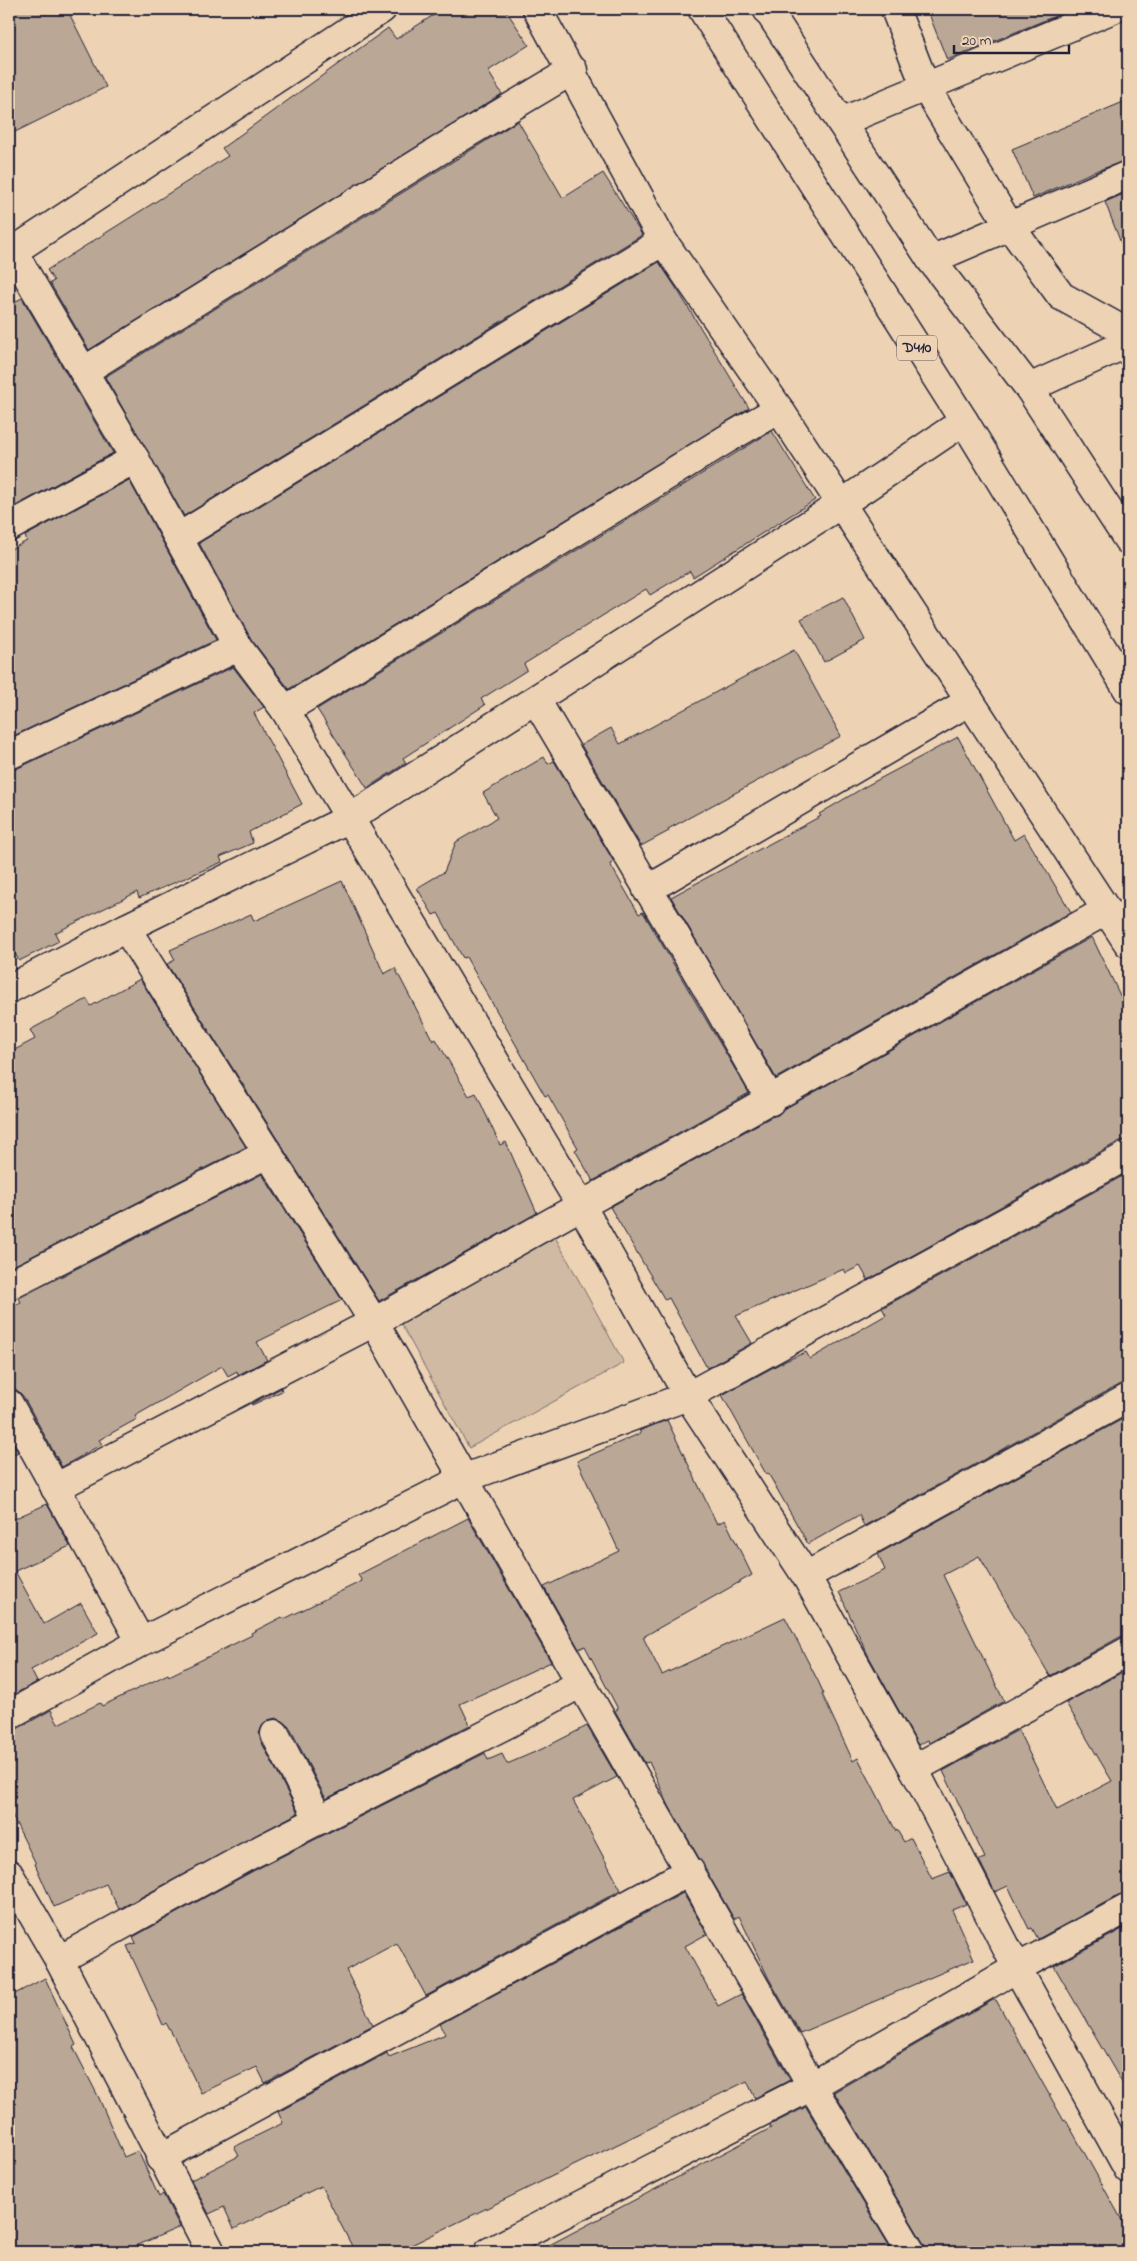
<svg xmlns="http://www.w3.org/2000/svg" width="1137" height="2261" font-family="'Indie Flower',sans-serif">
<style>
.green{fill:#d0baa3;stroke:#796e6f}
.building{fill:#baa796;stroke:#22223b}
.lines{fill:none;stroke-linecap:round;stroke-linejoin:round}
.minor-casing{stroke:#22223b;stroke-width:31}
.highway-casing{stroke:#22223b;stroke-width:31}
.minor{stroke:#edd3b4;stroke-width:28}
.highway{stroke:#edd3b4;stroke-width:28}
.labels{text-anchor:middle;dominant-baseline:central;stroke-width:4;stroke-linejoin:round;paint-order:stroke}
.shield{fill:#edd3b4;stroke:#5f575f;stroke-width:1}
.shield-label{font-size:15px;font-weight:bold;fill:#22223b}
</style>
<rect width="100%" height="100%" fill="#edd3b4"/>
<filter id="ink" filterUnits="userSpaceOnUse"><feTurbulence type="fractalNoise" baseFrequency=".02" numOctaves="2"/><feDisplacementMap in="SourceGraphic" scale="10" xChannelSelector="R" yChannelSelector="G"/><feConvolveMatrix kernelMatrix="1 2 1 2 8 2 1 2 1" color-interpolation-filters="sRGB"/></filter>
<g filter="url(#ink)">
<!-- green -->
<polygon class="green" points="554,1235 624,1363 469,1448 399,1320"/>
<!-- building -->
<g class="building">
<polygon points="9,9 67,9 106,87 9,135"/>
<polygon points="443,9 505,9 529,45 488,71 502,94 89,350 50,283 54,281 47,270 228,156 222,148 388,28 396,39"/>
<polygon points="927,9 1070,9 1070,10 947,60"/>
<polygon points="1128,100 1128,160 1093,172 1033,198 1012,149"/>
<polygon points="518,121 563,198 603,173 642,235 184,516 105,377"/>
<polygon points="1128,192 1128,256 1126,256 1105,202"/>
<polygon points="659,262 680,294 749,408 289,689 251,639 199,543"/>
<polygon points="22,298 113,453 12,508 9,502 9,305"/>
<polygon points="772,431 815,500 693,577 690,571 650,595 646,589 524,664 527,670 481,699 485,705 403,758 406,763 367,788 317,709"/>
<polygon points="129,480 216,640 9,738 9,550 27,541 25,536"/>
<polygon points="843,597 865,640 824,662 801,619"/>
<polygon points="794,650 841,736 668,829 669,831 641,846 581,745 611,728 620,744"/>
<polygon points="233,667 264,707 254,713 302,804 249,832 253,843 220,857 222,862 139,898 137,892 55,933 59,941 19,961 9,942 9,770 16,769"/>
<polygon points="958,737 1014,840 1024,834 1071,912 776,1078 671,897 821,816 819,814 868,785"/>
<polygon points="544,757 548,764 554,761 614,862 610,864 639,914 643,912 749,1093 593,1181 575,1150 578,1148 548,1095 545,1096 466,957 463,958 438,913 433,915 417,888 444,872 456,842 497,818 483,793"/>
<polygon points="342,881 384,974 395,968 433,1041 436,1039 469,1096 476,1093 500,1145 506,1142 537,1213 379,1301 167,964 175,960 170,950 251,914 254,921"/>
<polygon points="1092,937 1128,1012 1128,1139 1120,1141 868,1280 860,1266 846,1273 844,1269 736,1316 752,1343 707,1368 669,1298 665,1300 610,1207 771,1117 778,1115 784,1109"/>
<polygon points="140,979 246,1147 9,1268 9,1053 35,1039 30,1030 87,999 91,1006"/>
<polygon points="1128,1173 1128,1382 1120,1384 864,1526 859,1515 808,1544 768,1473 766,1474 722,1395 781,1363 806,1352 810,1359 886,1315 882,1308"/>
<polygon points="262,1174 342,1300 257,1342 267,1360 238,1375 237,1371 228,1376 222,1366 135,1416 137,1419 99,1440 102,1444 62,1467 23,1396 17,1390 9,1388 9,1308 21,1302 19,1298"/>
<polygon points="281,1388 282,1391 252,1405 251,1404"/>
<polygon points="1128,1416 1128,1635 1120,1637 1050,1676 979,1556 943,1575 1004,1701 929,1743 928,1740 918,1745 868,1655 839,1592 885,1570 878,1554"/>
<polygon points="667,1420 717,1524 725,1520 752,1575 643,1637 662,1675 785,1617 818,1681 824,1694 822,1694 853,1761 858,1758 896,1831 897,1830 904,1842 911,1838 932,1879 950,1872 966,1904 952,1910 974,1959 800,2033 769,1979 739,1916 734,1919 669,1806 649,1762 645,1763 615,1711 618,1709 585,1646 579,1649 544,1587 619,1551 577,1461 641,1433 639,1431"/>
<polygon points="9,1436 18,1452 9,1457"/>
<polygon points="47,1504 70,1546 15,1571 44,1624 81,1603 98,1633 31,1670 37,1682 9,1697 9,1521"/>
<polygon points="468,1518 551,1662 460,1704 470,1725 326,1799 289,1726 283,1721 276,1718 268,1720 262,1726 259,1734 261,1741 298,1813 119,1909 106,1884 54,1907 35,1864 36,1864 9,1809 9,1731 17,1729 51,1710 58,1724 100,1703 102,1706 168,1674 169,1676 252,1635 251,1633 282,1617 284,1619 362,1581 358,1575"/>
<polygon points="1128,1669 1128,1892 1121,1894 1038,1939 1032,1928 1029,1929 1008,1886 995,1892 979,1860 985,1858 943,1771 1018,1730 1057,1810 1112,1781 1066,1703"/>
<polygon points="587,1726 617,1777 573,1800 621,1890 426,1996 397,1943 346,1970 373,2025 265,2083 257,2067 201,2093 175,2039 166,2023 163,2025 127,1946 136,1943 133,1937 253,1871 485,1753 488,1760 502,1754 507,1764 542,1749"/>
<polygon points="683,1893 707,1934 685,1946 718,2006 741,1994 790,2080 755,2098 747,2081 397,2252 355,2252 321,2186 234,2229 224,2207 209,2214 191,2180 239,2156 234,2147 283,2123 278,2112 387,2053 389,2057 446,2034 440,2024"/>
<polygon points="1128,1926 1128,2093 1054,1966"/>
<polygon points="45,1978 76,2045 73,2047 99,2098 124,2157 138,2151 159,2197 163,2194 180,2227 122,2252 9,2252 9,1997"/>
<polygon points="993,2000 996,2000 1064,2121 1066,2120 1128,2231 1128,2252 927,2252 924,2244 834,2092"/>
<polygon points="806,2107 893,2252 536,2252 771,2128 770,2125"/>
</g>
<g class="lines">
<!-- minor casing -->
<g class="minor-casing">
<g id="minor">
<polyline points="537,9 663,241 779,409 1128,943"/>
<polyline points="895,9 926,88 1009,225 1061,296 1128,333"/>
<polyline points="841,122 1113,9"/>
<polyline points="9,245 135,459 238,647 285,710 582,1207 688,1396 806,1576 914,1769 1017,1968 1128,2169"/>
<polyline points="9,254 382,9"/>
<polyline points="931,260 1128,175"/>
<polyline points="84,371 456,140 573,70"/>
<polyline points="1029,388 1128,343"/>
<polyline points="9,527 135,459"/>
<polyline points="179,537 663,241"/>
<polyline points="536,700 712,997 771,1101"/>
<polyline points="285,710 725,440 779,409"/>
<polyline points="9,755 238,647"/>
<polyline points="647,890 970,701"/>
<polyline points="126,928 374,1322 812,2086 911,2252"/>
<polyline points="9,989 126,928 350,818 841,504 964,421"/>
<polyline points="9,1285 269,1153"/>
<polyline points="9,1404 141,1642"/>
<polyline points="55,1488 374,1322 1107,910"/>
<polyline points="806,1576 1128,1398"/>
<polyline points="9,1715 141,1642 465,1478 688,1396 1128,1155"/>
<polyline points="275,1734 319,1820"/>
<polyline points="914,1769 1128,1651"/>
<polyline points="9,1874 59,1960 211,2252"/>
<polyline points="59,1960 246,1857 509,1723 581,1683"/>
<polyline points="160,2158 690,1871"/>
<polyline points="489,2252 812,2086 1017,1968 1128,1908"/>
</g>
</g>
<!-- highway casing -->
<g class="highway-casing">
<g id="highway">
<polyline points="702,9 964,421 1128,690"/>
<polyline points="767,9 931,260 1029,388 1128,540"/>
</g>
</g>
<!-- minor -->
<use href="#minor" class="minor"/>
<!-- highway -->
<use href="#highway" class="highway"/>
</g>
</g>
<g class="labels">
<!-- shield labels -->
<rect class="shield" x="897" y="335.5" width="40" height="25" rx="4"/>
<g class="shield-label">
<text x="917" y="348">D410</text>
</g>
</g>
<!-- margin -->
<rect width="1137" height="2261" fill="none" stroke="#edd3b4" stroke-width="30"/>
<rect x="15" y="15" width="1107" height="2231" fill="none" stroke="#22223b" stroke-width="2" filter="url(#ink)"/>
<!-- scale -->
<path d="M954 45v8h115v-8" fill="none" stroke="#22223b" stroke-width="2.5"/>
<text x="962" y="45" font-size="15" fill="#22223b" stroke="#edd3b4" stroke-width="4" paint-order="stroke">20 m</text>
</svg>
